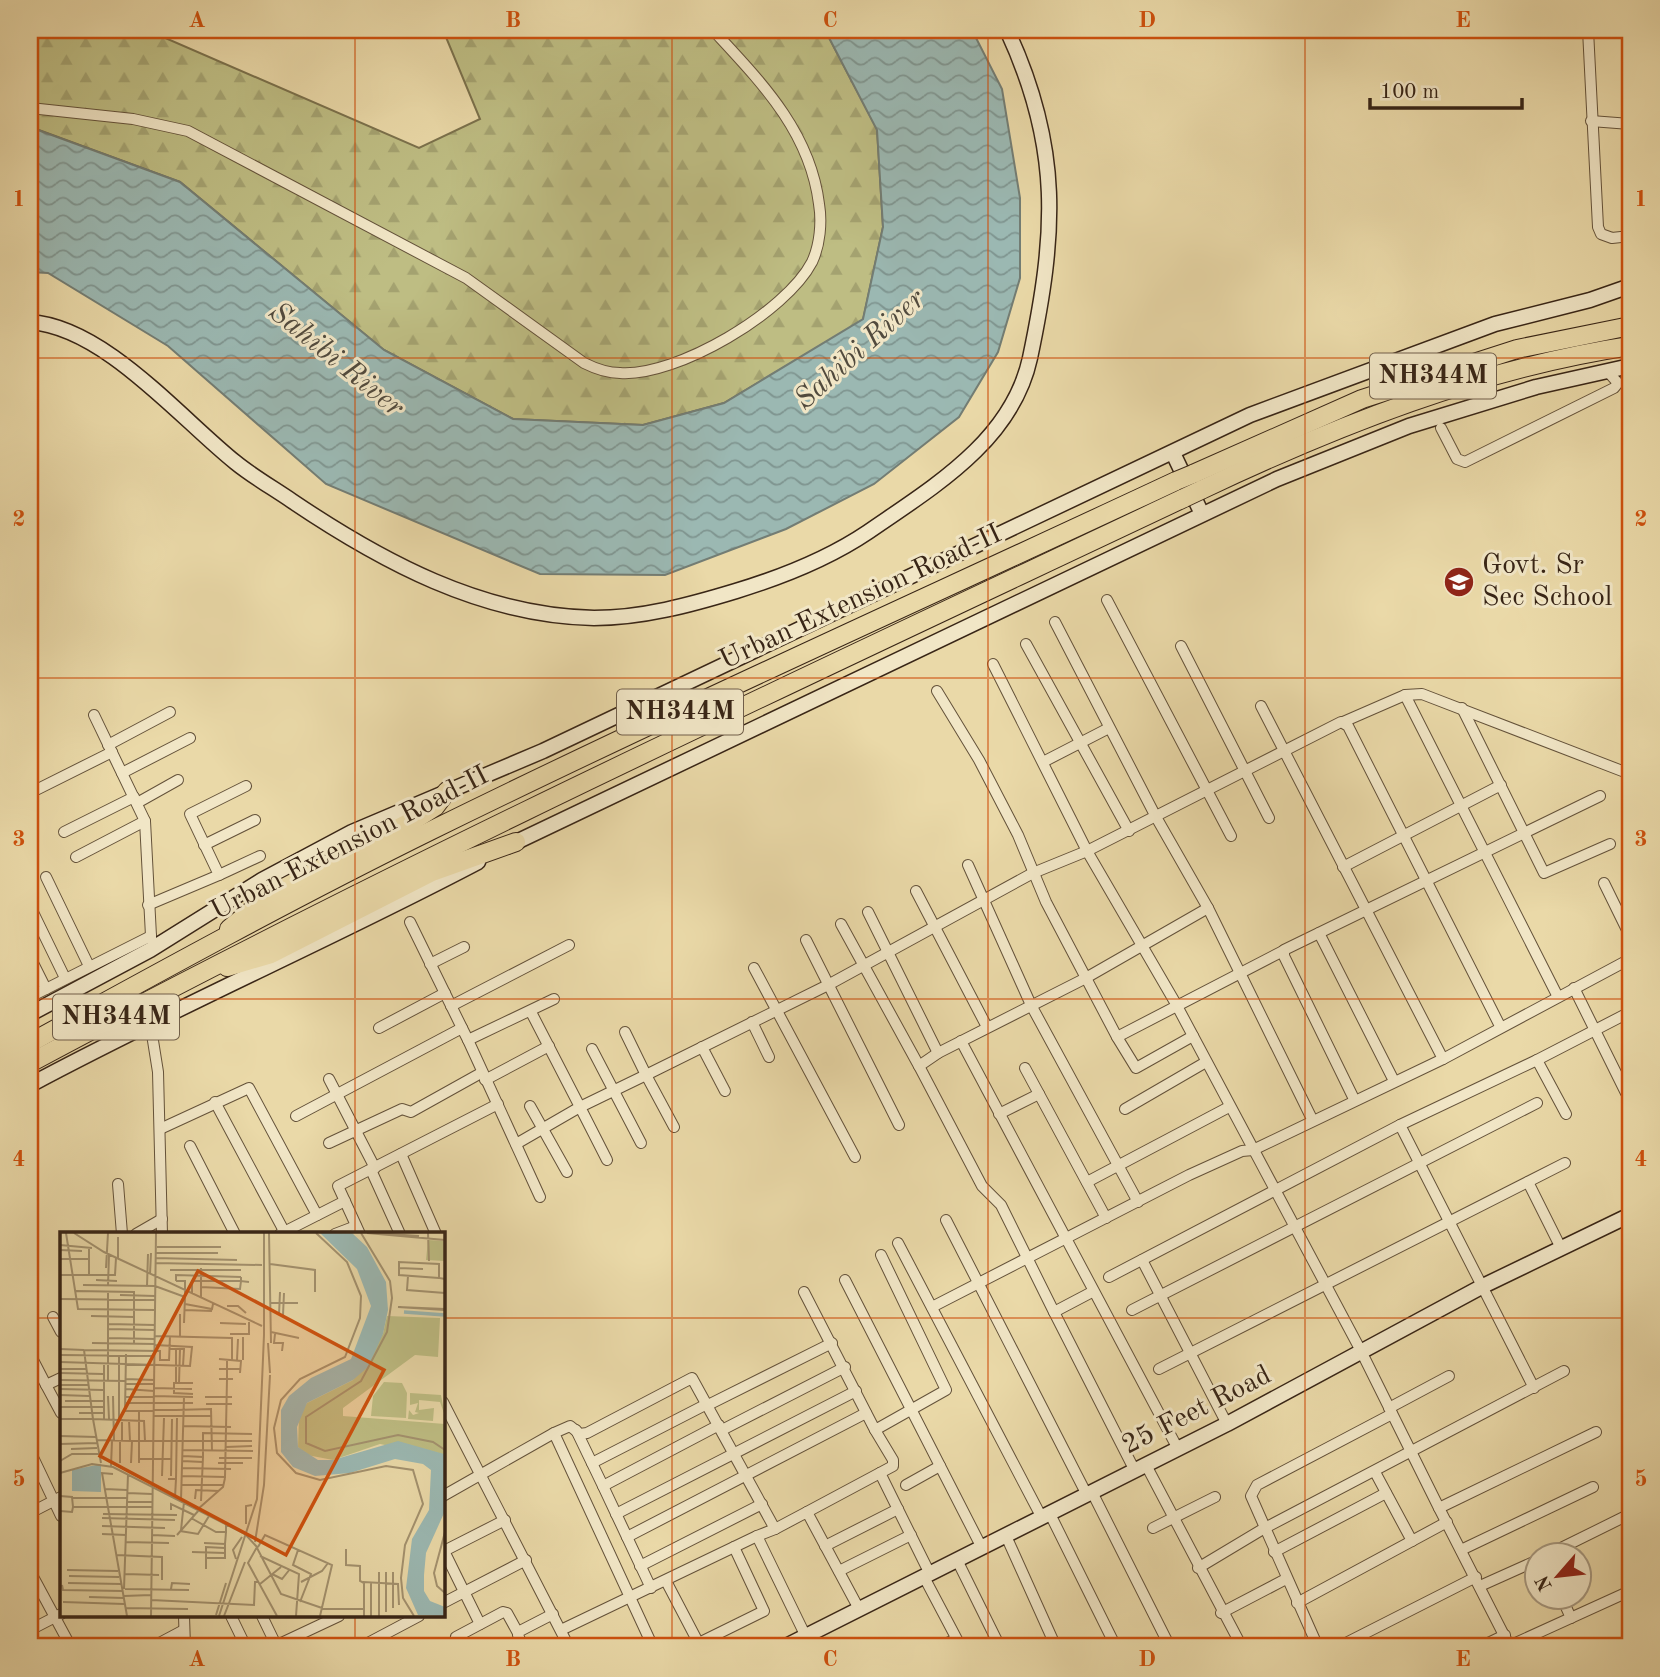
<svg xmlns="http://www.w3.org/2000/svg" width="1660" height="1677" font-family="'Old Standard TT',serif">
<style>
.forest{fill:url(#forest-firs);stroke:#7b714c;stroke-width:2}
.water{fill:url(#water-waves);stroke:#737d74;stroke-width:2}
.lines{fill:none;stroke-linecap:round;stroke-linejoin:round}
.street-casing{stroke:#64523a;stroke-width:12}
.secondary-casing{stroke:#382516;stroke-width:17}
.highway-casing{stroke:#382516;stroke-width:20}
.street{stroke:#f1e6c6;stroke-width:10}
.secondary{stroke:#f1e6c6;stroke-width:14}
.highway{stroke:#ead9a8;stroke-width:18}
.highway-bridge-casing{stroke:#382516;stroke-width:20;stroke-linecap:butt}
.highway-bridge{stroke:#ead9a8;stroke-width:18}
.grid{fill:none;stroke:#ce510e;stroke-width:2;stroke-opacity:0.55}
.labels{text-anchor:middle;dominant-baseline:central;stroke-width:6;stroke-linejoin:round;paint-order:stroke}
.shield{fill:#f1e6c6;stroke:#705f4b;stroke-width:2}
.shield-label{font-size:26px;font-weight:bold;fill:#382516}
.poi-label{font-size:28px;fill:#382516;stroke:#f1e6c6;text-anchor:start}
.street-label{font-size:28px;fill:#382516;stroke:#f1e6c6}
.water-label{font-size:30px;font-style:italic;fill:#514a3d;stroke:#f1e6c6}
.inset-river{fill:none;stroke:#9bb8b2;stroke-width:3.5}
.inset-road{fill:none;stroke:#a3916e;stroke-width:2}
.view{fill:#ce510e;fill-opacity:0.15;stroke:#ce510e;stroke-width:3.5}
.inset-edge{fill:none;stroke:#382516;stroke-width:3.5}
.neatline{fill:none;stroke:#ce510e;stroke-width:2.5}
.grid-label{font-size:23px;text-anchor:middle;font-weight:bold;fill:#ce510e}
</style>
<defs>
<pattern id="forest-firs" width="22" height="20" patternUnits="userSpaceOnUse" patternTransform="scale(1.75)"><rect width="22" height="20" fill="#bebd83"/><path d="M5 1l3.5 6h-7zM16 11l3.5 6h-7z" fill="#a4a270"/></pattern>
<pattern id="water-waves" width="16" height="10" patternUnits="userSpaceOnUse" patternTransform="scale(1.75)"><rect width="16" height="10" fill="#9bb8b2"/><path d="M0 5q4-4 8 0t8 0" fill="none" stroke="#7f9590"/></pattern>
</defs>
<rect width="100%" height="100%" fill="#ead9a8"/>
<filter id="stains"><feTurbulence type="fractalNoise" baseFrequency=".00286" numOctaves="4"/><feColorMatrix values="0 0 0 0 .2 0 0 0 0 .09 0 0 0 0 .02 0 0 0 .5 -.17"/></filter>
<radialGradient id="worn" r=".72"><stop offset=".6" stop-color="#630" stop-opacity="0"/><stop offset="1" stop-color="#630" stop-opacity=".3"/></radialGradient>
<!-- forest -->
<polygon class="forest" points="30,30 147,30 419,148 480,119 443,30 825,30 877,129 883,227 863,320 724,403 643,425 513,419 384,350 180,182 39,130 30,130"/>
<!-- water -->
<polygon class="water" points="825,30 972,30 1002,89 1020,198 1020,278 998,352 959,417 874,484 786,529 665,575 540,574 326,484 168,346 48,273 30,272 30,130 38,130 180,182 384,350 513,419 643,425 724,403 863,319 883,227 877,130"/>
<g class="lines">
<!-- street casing -->
<g class="street-casing">
<g id="street">
<polyline points="1588,30 1598,227 1601,234 1612,238 1630,236"/>
<path d="M30,108L133,119L188,131L466,278L584,363C596,369 607,373 620,373C677,377 786,312 812,262C820,245 822,222 819,204C810,131 760,81 713,30"/>
<polyline points="1591,121 1630,124"/>
<polyline points="1441,428 1457,459 1465,462 1614,388 1618,383 1608,372"/>
<polyline points="1107,600 1231,836"/>
<polyline points="1055,622 1156,817 1208,908 1312,1119"/>
<polyline points="1026,644 1129,831"/>
<polyline points="1181,646 1269,818"/>
<polyline points="993,664 1087,851 1176,1004 1361,1351 1439,1508 1596,1432"/>
<polyline points="937,691 979,760 1018,835 1046,902 1117,1037 1283,951"/>
<polyline points="1405,695 1558,997"/>
<polyline points="1261,706 1443,1059"/>
<polyline points="1462,708 1544,873 1610,844"/>
<polyline points="94,715 145,821 151,936"/>
<polyline points="1343,722 1405,695 1422,694 1630,774"/>
<polyline points="108,745 170,712"/>
<polyline points="1043,762 1109,728"/>
<polyline points="122,773 190,738"/>
<polyline points="30,793 112,752"/>
<polyline points="137,803 178,780"/>
<polyline points="64,832 134,797"/>
<polyline points="204,845 255,820"/>
<polyline points="76,857 145,821"/>
<polyline points="968,865 1031,1005 1138,1202"/>
<polyline points="1343,867 1501,785"/>
<polyline points="219,875 260,856"/>
<polyline points="46,877 89,966"/>
<polyline points="1604,883 1630,936"/>
<polyline points="916,891 987,1027"/>
<polyline points="148,905 219,875 190,814 246,786"/>
<polyline points="30,906 65,978"/>
<polyline points="868,912 938,1053"/>
<polyline points="410,922 462,1028"/>
<polyline points="841,924 919,1066"/>
<polyline points="1319,933 1394,1081"/>
<polyline points="806,940 899,1125"/>
<polyline points="30,957 46,989"/>
<polyline points="430,964 464,947"/>
<polyline points="754,968 855,1157"/>
<polyline points="1574,988 1626,1093"/>
<polyline points="30,997 151,936 151,939"/>
<polyline points="451,1006 569,945"/>
<polyline points="150,1022 158,1072 162,1234"/>
<polyline points="752,1022 769,1057"/>
<polyline points="379,1028 445,993"/>
<polyline points="1117,1037 1136,1068 1193,1036"/>
<polyline points="961,1041 1178,1449"/>
<polyline points="702,1047 725,1091"/>
<polyline points="592,1049 641,1143"/>
<polyline points="1025,1068 1106,1218"/>
<polyline points="329,1079 375,1168"/>
<polyline points="485,1080 549,1046"/>
<polyline points="1354,1099 1284,956 1284,950 1600,796"/>
<polyline points="215,1102 284,1231"/>
<polyline points="530,1106 567,1172"/>
<polyline points="1125,1109 1206,1062"/>
<polyline points="999,1114 1039,1094"/>
<polyline points="1566,1114 1537,1060 1630,1012"/>
<polyline points="296,1116 462,1028 468,1040"/>
<polyline points="1400,1125 1534,1388"/>
<polyline points="674,1127 646,1075 828,985 1033,873 1087,851 1341,722 1348,726 1500,1026"/>
<polyline points="160,1129 249,1088 317,1215"/>
<polyline points="329,1143 402,1109 411,1112 481,1073"/>
<polyline points="516,1144 580,1107 531,1012"/>
<polyline points="190,1146 235,1234"/>
<polyline points="401,1154 436,1234"/>
<polyline points="607,1160 580,1107 646,1075 625,1032"/>
<polyline points="371,1170 400,1234"/>
<polyline points="1087,1182 1229,1107"/>
<polyline points="1528,1182 1561,1248"/>
<polyline points="118,1184 122,1234"/>
<polyline points="540,1197 468,1040 554,999"/>
<polyline points="946,1220 1087,1495"/>
<polyline points="136,1234 162,1219"/>
<polyline points="280,1234 345,1201"/>
<polyline points="335,1234 356,1226"/>
<polyline points="360,1234 338,1186 498,1104"/>
<polyline points="898,1243 1042,1518"/>
<polyline points="1142,1260 1227,1424"/>
<polyline points="1109,1277 1400,1125 1537,1060"/>
<polyline points="845,1280 982,1548"/>
<polyline points="804,1292 875,1430 946,1390 881,1255"/>
<polyline points="1092,1292 1054,1312 1135,1471"/>
<polyline points="932,1307 1189,1175 1242,1151 1253,1150 1443,1059 1630,959"/>
<polyline points="1132,1310 1537,1103"/>
<polyline points="1054,1312 1001,1205 982,1186 919,1066 938,1053 1084,979 1208,908"/>
<polyline points="53,1317 61,1332"/>
<polyline points="31,1356 46,1385 61,1378"/>
<polyline points="1159,1369 1565,1163"/>
<polyline points="46,1385 61,1413"/>
<polyline points="443,1402 569,1647"/>
<polyline points="708,1405 832,1343"/>
<polyline points="1389,1408 1449,1376"/>
<polyline points="576,1430 603,1486"/>
<polyline points="722,1430 845,1367"/>
<polyline points="30,1451 61,1516"/>
<polyline points="592,1463 707,1404"/>
<polyline points="1146,1465 1242,1647"/>
<polyline points="1375,1472 1412,1541"/>
<polyline points="880,1473 930,1574"/>
<polyline points="906,1485 940,1466"/>
<polyline points="1092,1492 1170,1647"/>
<polyline points="443,1496 554,1433"/>
<polyline points="1439,1508 1510,1647"/>
<polyline points="807,1512 893,1466 893,1460 875,1430"/>
<polyline points="30,1513 61,1497"/>
<polyline points="616,1514 856,1391"/>
<polyline points="1050,1514 1116,1647"/>
<polyline points="1153,1528 1215,1497"/>
<polyline points="775,1529 807,1512 859,1609"/>
<polyline points="1006,1536 1056,1647"/>
<polyline points="627,1537 866,1413"/>
<polyline points="825,1546 898,1509"/>
<polyline points="443,1549 480,1624"/>
<polyline points="1461,1550 1593,1487"/>
<polyline points="444,1551 505,1520"/>
<polyline points="1274,1552 1386,1493"/>
<polyline points="1549,1554 1630,1514"/>
<polyline points="957,1560 1000,1647"/>
<polyline points="640,1566 762,1504"/>
<polyline points="1198,1568 1263,1529 1564,1371"/>
<polyline points="30,1571 71,1647"/>
<polyline points="839,1571 911,1535"/>
<polyline points="924,1577 961,1647"/>
<polyline points="666,1581 699,1644"/>
<polyline points="1480,1586 1538,1560"/>
<polyline points="651,1588 603,1486 719,1425"/>
<polyline points="1561,1596 1571,1618"/>
<polyline points="443,1603 526,1560"/>
<polyline points="1297,1603 1447,1522"/>
<polyline points="1221,1613 1286,1579"/>
<polyline points="184,1616 185,1647"/>
<polyline points="231,1616 246,1647"/>
<polyline points="262,1616 276,1645"/>
<polyline points="30,1630 61,1614"/>
<polyline points="561,1630 757,1536"/>
<polyline points="368,1643 419,1616"/>
<polyline points="30,1646 30,1647"/>
<polyline points="1509,1646 1630,1591"/>
<polyline points="152,1647 184,1630"/>
<polyline points="273,1647 339,1616"/>
<polyline points="459,1647 456,1637 503,1612 507,1613 518,1633"/>
<polyline points="523,1647 518,1635 520,1631 553,1614"/>
<polyline points="653,1647 554,1433 570,1426 580,1434 587,1433 692,1378 775,1529 757,1536 811,1647"/>
<polyline points="699,1647 701,1642 764,1611 734,1547"/>
<polyline points="939,1647 956,1639"/>
<polyline points="1318,1647 1251,1496 1257,1485 1392,1414"/>
<polyline points="1338,1647 1476,1577"/>
<polyline points="1480,1647 1505,1635"/>
</g>
</g>
<!-- secondary casing -->
<g class="secondary-casing">
<g id="secondary">
<path d="M30,322C104,327 179,417 235,462C252,476 273,488 292,501C381,561 482,616 594,618C642,618 690,605 736,591C782,577 828,559 868,532C933,487 1012,441 1030,358C1056,234 1062,148 1007,30"/>
<polyline points="1173,453 1202,514"/>
<polyline points="508,846 1277,479 1409,426 1536,387 1630,366"/>
<polyline points="30,1014 150,950 262,880 352,832 543,751 1250,415 1495,324 1590,300 1630,286"/>
<path d="M30,1085C177,1006 330,940 478,862"/>
<polyline points="784,1647 1227,1424 1483,1286 1630,1215"/>
</g>
</g>
<!-- highway casing -->
<g class="highway-casing">
<g id="highway">
<polyline points="1193,474 1362,399 1517,349 1630,326"/>
<path d="M1201,490C1336,426 1482,368 1630,346"/>
<polyline points="229,929 270,895 416,819 435,807 447,791"/>
<polyline points="227,967 271,954 432,872 516,842"/>
<path d="M30,1043C163,970 296,897 432,830C678,709 928,597 1176,481"/>
<path d="M30,1063C407,861 797,681 1184,498"/>
</g>
</g>
<!-- street -->
<use href="#street" class="street"/>
<!-- secondary -->
<use href="#secondary" class="secondary"/>
<!-- highway -->
<use href="#highway" class="highway"/>
<!-- highway-bridge casing -->
<g class="highway-bridge-casing">
<g id="highway-bridge">
<polyline points="1176,481 1193,474"/>
<polyline points="1184,498 1201,490"/>
</g>
</g>
<!-- highway-bridge -->
<use href="#highway-bridge" class="highway-bridge"/>
</g>
<!-- grid -->
<path class="grid" d="M355,30V1234M672,30V1647M988,30V1647M1305,30V1647M30,358H1630M30,678H1630M30,999H1630M30,1318H61M443,1318H1630M355,1616V1647"/>
<!-- icons -->
<defs>
<g id="school-disc" transform="scale(1.575)"><circle r="9.5" fill="#8f2418" stroke="#f1e6c6"/><path d="M0-5L7-2L0 1L-7-2ZM-4 1L0 2.5L4 1V4Q0 6-4 4Z" fill="#fff"/></g>
</defs>
<g fill-rule="evenodd">
<use href="#school-disc" x="1459" y="582"/>
</g>
<g class="labels">
<!-- shield labels -->
<g class="shield">
<rect x="1370" y="353.5" width="126" height="45" rx="5"/>
<rect x="617" y="689.5" width="126" height="45" rx="5"/>
<rect x="53" y="994.5" width="126" height="45" rx="5"/>
</g>
<g class="shield-label">
<text x="1433" y="376">NH344M</text>
<text x="680" y="712">NH344M</text>
<text x="116" y="1017">NH344M</text>
</g>
<!-- poi labels -->
<g class="poi-label">
<text x="1482" y="566">Govt. Sr<tspan x="1482" dy="32">Sec School</tspan></text>
</g>
<!-- street labels -->
<g class="street-label">
<text transform="translate(861 598) rotate(-25)">Urban Extension Road-II</text>
<text transform="translate(350 844) rotate(-27)">Urban Extension Road-II</text>
<text transform="translate(1197 1411) rotate(-27)">25 Feet Road</text>
</g>
<!-- water labels -->
<g class="water-label">
<text transform="translate(860 350) rotate(-42)">Sahibi River</text>
<text transform="translate(336 360) rotate(39)">Sahibi River</text>
</g>
</g>
<!-- overview -->
<g transform="translate(60 1232)">
<rect width="385" height="385" fill="#ead9a8"/>
<path d="M324,150L342,151L347,161L346,186L311,184L313,164Z" fill="#bebd83"/>
<path d="M327,84L380,86L378,125L355,123L283,176V184L385,192V225L320,212L273,228L247,223L238,215L239,185L247,171L293,148L323,102Z" fill="#bebd83"/>
<path d="M368,8L385,9V29L366,28ZM350,161L381,163L385,184L380,170L359,168V178L374,176L373,189L348,187L349,178L353,183L359,181L355,180L358,171L350,173Z" fill="#bebd83"/>
<path d="M260,1H292L307,15L326,50L328,78L323,102L308,135L293,148L247,171L237,195L238,215L258,228H273L338,209L384,222L385,279L366,321L364,343V359L370,369L385,375V384L358,383L346,356L352,307L369,278L371,238L363,232L335,227L290,241L255,244L233,235L221,220V178L229,164L251,146L291,127L311,74L297,37ZM41,232V260L12,259V238Z" fill="#9bb8b2"/>
<path class="inset-river" d="M344,80L385,83"/>
<path class="inset-road" d="M6,1L18,77L95,78M14,1L44,20L202,94M209,1L211,111M256,1L287,30L301,64L300,86L285,125L240,147L221,168L214,196L217,221L236,241L260,248L326,234L353,238L363,272L345,313L341,346L343,366L354,384M301,1L330,49L332,66L327,100L301,149L246,185V211L265,219L338,203L373,210L385,218M307,1L385,8M315,1L359,4M368,1L369,29M0,13L32,16M97,15H161M29,16V43M0,18L22,19M96,21H158M95,26L177,28M0,27H29M58,27V5M95,31L202,33M210,32L255,38V60M46,36L48,1M339,36L363,37M110,38H181M90,42L91,21M0,43H55L56,26M348,44L347,58L385,61M379,46L339,43V30L379,32V46L385,47M36,48L57,49M116,49V43L181,45M23,53L95,54L125,65V49H116M48,53L49,23M87,54L88,22M141,55L180,57L181,49L189,50M16,59L74,60V85L31,84M132,62V49H181V45M60,63L95,64M141,66V36M0,67L95,68M210,71H238M125,72L152,77L153,72M167,74H178L186,81M385,77L338,75L385,78M125,78L152,79M219,83L220,60M223,83L224,61M74,85V112M124,91L125,65M160,91L186,92M48,92L95,93M48,97L95,98M211,100L239,106M170,102H189V90M215,102L214,111H223L222,119M95,104L172,106V128M120,104V82M48,106L95,107M32,111L95,112M208,111L210,141M0,117L24,118M109,117H124L123,134M66,122L65,179H94M0,123L95,124M59,123V187M159,127L181,129L180,141M167,128V137H180M177,128L178,107M183,128V105M109,129L110,104M0,130L130,134L132,115L95,113M44,131V187M0,137H26M159,137H167V147H173M0,141L43,142M65,147L94,148M0,148L65,149M48,149V60M116,151V117M119,151L120,117M66,152H94M0,153H29M94,156L132,157M0,157L43,158M66,157L94,159M133,162L114,161V151H133M0,163L29,164M48,164L49,187M53,164L54,209M94,164L133,165M66,165H94M145,165H172M5,169H43M66,171H94M94,171H133M146,172H172M0,175H43M94,178H116M116,178L151,177L152,219M79,179V231M19,181H44M94,184H152M0,187H33L24,118L100,119V128H109M69,188L70,209M123,194L171,195M0,204L36,205M37,208L72,209M62,209V187M0,212L37,211M166,215L192,214M11,217L37,216M122,218L193,219M123,224L143,225L141,269M143,225V201L192,202M159,226H192M80,227H111M0,229L12,222H39M122,229L143,230M41,231L33,187L84,189L85,209M60,231V209M71,231L72,209H192M158,231H183M51,234L52,209M121,236L171,237M0,241L32,232L53,235L185,302L197,315L188,331L217,384M53,242L42,241L67,384M102,244L104,186M111,244L112,187M122,244L165,245L167,147H159M108,247H116L115,265M116,247L117,186M121,253H164M45,257L67,258M67,261L92,262M0,264L12,265L13,275L12,280L0,279M13,266H67M135,267L136,258L159,259M121,268L124,165M67,270H92M13,275H92M138,277L163,255L165,246M111,278V272L134,283M43,282L117,283M42,286L115,288M131,286L156,300H166V292M186,292V274L192,273M42,294L105,296M121,298L124,270M120,299L138,302L149,284M385,300L374,341L377,354L385,361M42,302L66,303M92,303L115,304M117,303L139,278M66,310L109,311M195,310L204,253L210,143M144,311L165,312L166,300M198,315L205,303L272,333L260,384M197,316L221,362L262,376M286,317V333L300,334V349L304,351M238,318L233,333L251,342L240,370M132,320L165,321M56,323L102,325V348M200,324L239,342L236,384M147,326H165V311M176,327L173,318L182,305M146,337V315L165,316M7,338L58,339M319,340V384M65,342L99,343M212,342L222,347L230,337M9,344L59,345M241,350L262,339L268,331M8,351L61,352M311,351V384M200,352L221,335M2,353L3,358L63,359M64,357L68,242M65,357L129,358M111,357L112,351L130,352M64,364L91,363M29,365L64,366M91,368L194,373L195,350H199M3,370L64,372M65,376L128,377M333,376V340M262,377H304M326,380V340M156,383L166,351M91,384L96,1M159,384L197,267L204,103V1M164,384L185,330M304,384V350L338,352L339,373"/>
<path class="view" d="M138,39L324,138L226,323L40,224Z"/>
<rect width="385" height="385" class="inset-edge"/>
</g>
<!-- margin -->
<rect width="1660" height="1677" fill="none" stroke="#ead9a8" stroke-width="77"/>
<!-- north arrow -->
<g transform="translate(1558 1576) rotate(242)"><circle r="33" fill="#f1e6c6" stroke="#a79980" stroke-width="2"/>
<path d="M0-5L12 26L0 18L-12 26Z" fill="#8f2418"/>
<text y="-10" font-size="19" font-weight="bold" text-anchor="middle" fill="#382516">N</text>
</g>
<!-- scale -->
<path d="M1370 98v10h152v-10" fill="none" stroke="#382516" stroke-width="3.5"/>
<text x="1380" y="98" font-size="21" fill="#382516" stroke="#f1e6c6" stroke-width="5" paint-order="stroke">100 m</text>
<rect x="38" y="38" width="1584" height="1600" class="neatline"/>
<g class="grid-label">
<text x="197" y="27">A</text>
<text x="513" y="27">B</text>
<text x="830" y="27">C</text>
<text x="1147" y="27">D</text>
<text x="1463" y="27">E</text>
<text x="19" y="206">1</text>
<text x="1641" y="206">1</text>
<text x="19" y="526">2</text>
<text x="1641" y="526">2</text>
<text x="19" y="846">3</text>
<text x="1641" y="846">3</text>
<text x="19" y="1166">4</text>
<text x="1641" y="1166">4</text>
<text x="19" y="1486">5</text>
<text x="1641" y="1486">5</text>
<text x="197" y="1666">A</text>
<text x="513" y="1666">B</text>
<text x="830" y="1666">C</text>
<text x="1147" y="1666">D</text>
<text x="1463" y="1666">E</text>
</g>
<rect width="100%" height="100%" filter="url(#stains)"/>
<rect width="100%" height="100%" fill="url(#worn)"/>
</svg>
